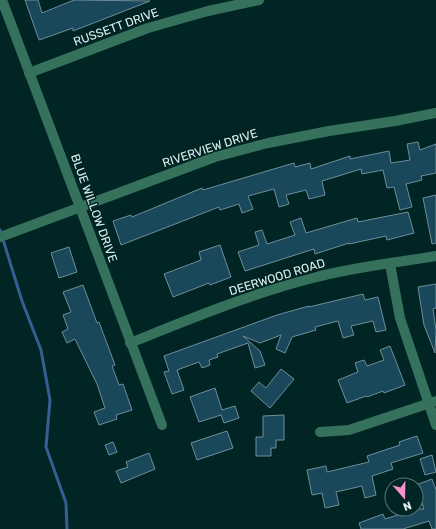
<svg xmlns="http://www.w3.org/2000/svg" width="436" height="529" font-family="Rubik,sans-serif">
<style>
.lines{fill:none;stroke-linecap:round;stroke-linejoin:round}
.stream{stroke:#365e93;stroke-width:3}
.building{fill:#19485a;stroke:#6f8d9a}
.street{stroke:#36715c;stroke-width:10}
.labels{text-anchor:middle;dominant-baseline:central;stroke-width:3;stroke-linejoin:round;paint-order:stroke}
.street-label{font-size:12px;fill:#dceeee;stroke:#012525}
</style>
<rect width="100%" height="100%" fill="#012525"/>
<g class="lines">
<!-- stream -->
<polyline class="stream" points="0,230 22,301 41,350 50,400 46,447 66,503 67,529"/>
</g>
<!-- building -->
<g class="building">
<polygon points="25,0 38,0 42,13 74,0 150,1 73,31 73,28 39,40"/>
<polygon points="418,142 420,150 436,144 436,173 421,176 422,180 406,184 412,207 400,210 394,187 387,188 383,170 362,174 361,169 322,181 325,195 309,199 306,190 286,195 289,204 279,207 274,189 248,196 253,209 242,213 239,204 220,210 219,207 121,245 113,221 131,215 132,217 202,188 203,190 294,163 295,167 310,163 311,169 350,156 350,159 389,151 391,163 410,160 407,144"/>
<polygon points="436,195 436,243 432,244 423,198"/>
<polygon points="408,212 414,233 387,240 386,236 349,244 349,243 315,254 314,249 245,271 238,252 259,245 255,232 262,230 267,244 295,235 290,222 301,218 306,233 357,218 358,222"/>
<polygon points="220,245 231,277 210,285 209,283 173,297 164,274 201,260 199,252"/>
<polygon points="69,247 77,272 59,278 51,253"/>
<polygon points="436,284 436,308 433,309 436,330 435,353 424,325 418,287"/>
<polygon points="83,285 97,323 99,322 115,365 112,366 119,385 123,384 132,410 116,415 117,419 99,425 94,412 105,408 97,384 75,339 67,343 62,332 68,329 63,315 71,312 63,292"/>
<polygon points="363,294 365,300 378,297 386,330 376,332 373,321 351,326 354,335 343,338 338,321 315,327 316,330 292,337 285,353 276,349 281,335 260,343 243,336 260,351 265,365 255,368 248,343 217,354 218,357 209,360 210,365 202,368 199,362 177,370 184,390 172,394 164,372 169,371 164,356 277,315 309,306 309,307"/>
<polygon points="390,346 405,385 384,393 383,391 367,397 366,396 347,403 338,380 358,372 355,363 364,360 367,366 384,360 380,350"/>
<polygon points="281,369 294,379 270,408 251,391 259,382 266,388"/>
<polygon points="215,388 222,410 235,406 239,418 224,423 221,415 199,422 190,397"/>
<polygon points="284,415 284,440 276,440 276,448 271,448 271,456 256,456 256,437 263,437 263,416"/>
<polygon points="227,431 233,448 197,460 191,443"/>
<polygon points="417,436 423,453 391,463 393,469 372,476 376,495 365,498 362,486 336,492 339,505 325,508 322,493 312,495 307,470 326,466 327,472 369,462 367,456 400,445 399,442"/>
<polygon points="113,442 117,452 109,455 105,445"/>
<polygon points="149,453 155,469 121,483 116,471 128,467 126,462"/>
<polygon points="432,455 436,472 425,475 420,459"/>
<polygon points="432,479 436,490 436,529 432,529 429,521 403,529 361,529 359,523 383,514 385,519 401,514 399,509 424,509 416,485"/>
</g>
<g class="lines">
<!-- street -->
<g class="street">
<polyline points="2,0 162,425"/>
<polyline points="29,73 148,28 208,11 259,0"/>
<polyline points="0,237 215,157 268,143 329,131 395,121 436,113"/>
<polyline points="390,264 400,318 436,425"/>
<path d="M130,343C190,319 250,294 313,278C353,267 395,263 436,256"/>
<polyline points="320,432 349,430 436,401"/>
</g>
</g>
<g class="labels">
<!-- street labels -->
<g class="street-label">
<text transform="translate(116 27) rotate(-20)">RUSSETT DRIVE</text>
<text transform="translate(210 148) rotate(-18)">RIVERVIEW DRIVE</text>
<text transform="translate(94 208) rotate(70)">BLUE WILLOW DRIVE</text>
<text transform="translate(277 277) rotate(-17)">DEERWOOD ROAD</text>
</g>
</g>
<!-- north arrow -->
<g transform="translate(404 497) rotate(160)"><circle r="19" fill="#012525" stroke="#597575"/>
<path d="M0-3L7 15L0 10L-7 15Z" fill="#f790ce"/>
<text y="-6" font-size="11" font-weight="bold" text-anchor="middle" fill="#dceeee">N</text>
</g>
</svg>
